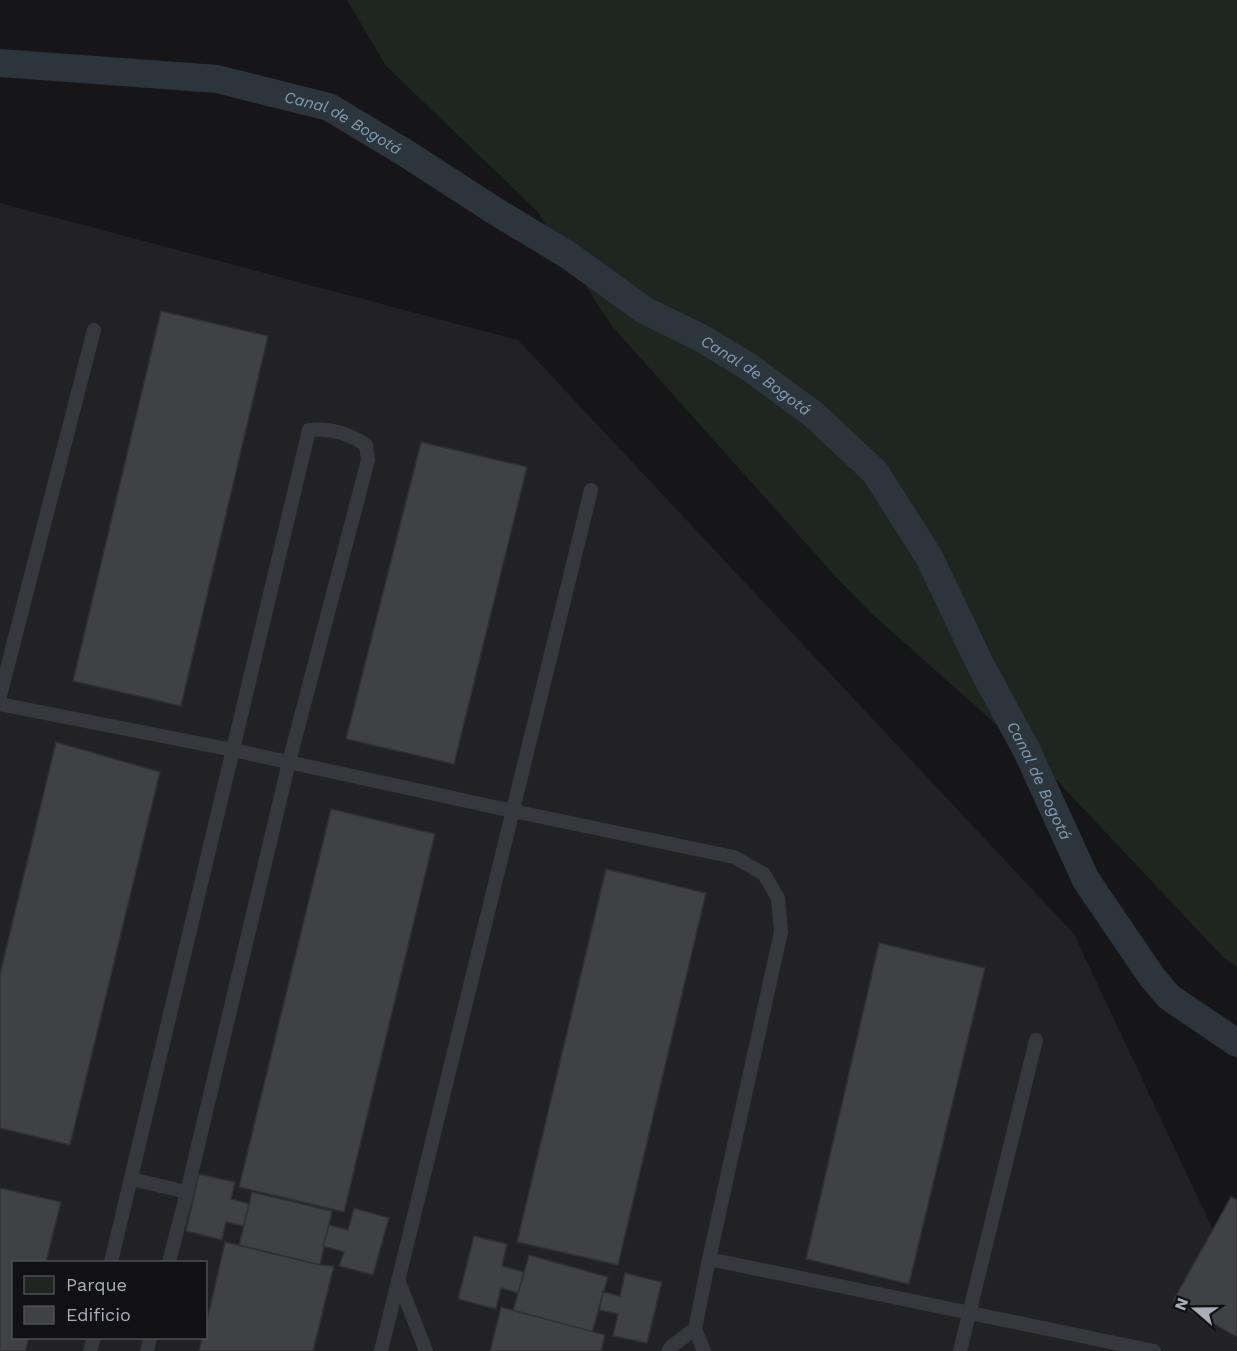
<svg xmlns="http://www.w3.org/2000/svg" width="1237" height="1351" font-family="'Work Sans',sans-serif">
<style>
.built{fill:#222225;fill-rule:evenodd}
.green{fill:#1e261f}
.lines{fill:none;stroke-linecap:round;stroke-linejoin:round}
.canal{stroke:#2c353c;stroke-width:28}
.building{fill:#404145;stroke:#303034;stroke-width:1.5}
.lane{stroke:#37383d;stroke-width:14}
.labels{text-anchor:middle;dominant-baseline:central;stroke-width:6;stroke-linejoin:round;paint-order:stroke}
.water-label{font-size:16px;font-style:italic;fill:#7f9bb3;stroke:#111113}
</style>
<rect width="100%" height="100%" fill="#161618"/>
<!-- built -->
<path class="built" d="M0,203L518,340L1074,934L1237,1281V1351H0ZM14,1262H206V1338H14Z"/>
<!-- green -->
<polygon class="green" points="347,0 1237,0 1237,967 1224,958 1047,770 870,612 835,576 612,326 537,211 386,66"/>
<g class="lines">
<!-- canal -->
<path class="canal" id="s1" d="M0,63L217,79L329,107L407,154L495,211L568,255L644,310L703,339L749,367L813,414L875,472L929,557L981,666L1027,751L1086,880L1152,977L1169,997L1237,1043"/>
</g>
<!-- building -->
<g class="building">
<polygon points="161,311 268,336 181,706 73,681"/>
<polygon points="421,442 527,467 454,764 346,739"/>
<polygon points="56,742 160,772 70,1145 0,1128 0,974"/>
<polygon points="331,809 435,834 344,1212 239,1187"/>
<polygon points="606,869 706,893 618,1265 517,1242"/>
<polygon points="879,943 985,968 909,1284 806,1259"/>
<polygon points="199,1174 235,1182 231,1199 250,1204 244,1226 226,1222 222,1240 186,1231"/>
<polygon points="0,1188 61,1202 46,1262 14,1262 14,1338 29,1338 25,1351 0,1351"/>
<polygon points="252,1192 332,1211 320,1265 239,1245"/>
<polygon points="1231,1197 1237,1200 1237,1337 1173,1301"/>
<polygon points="354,1208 389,1218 373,1275 339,1266 344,1252 323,1246 329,1225 348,1230"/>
<polygon points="474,1236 507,1244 502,1266 524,1272 518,1293 501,1288 496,1309 458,1299"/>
<polygon points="225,1242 320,1265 334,1266 313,1351 199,1351 202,1338 206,1338 206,1325"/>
<polygon points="529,1255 608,1277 592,1333 513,1311"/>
<polygon points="625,1273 662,1282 647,1343 613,1336 618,1314 599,1310 603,1292 620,1296"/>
<polygon points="501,1307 605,1335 601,1351 490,1351"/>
</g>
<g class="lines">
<!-- lane -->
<g class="lane">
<polyline points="0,696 94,330"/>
<polyline points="0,704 233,750 513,811 734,857 764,874 778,898 781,932 709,1259 695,1329 704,1351"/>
<polyline points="131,1179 187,1192"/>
<polyline points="709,1259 1154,1351"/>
<path d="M111,1262L309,430C330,428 348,433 366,445L368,460L289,762L187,1192L169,1262"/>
<polyline points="399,1282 426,1351"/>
<polyline points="90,1351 94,1338"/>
<polyline points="147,1351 150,1338"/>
<polyline points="381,1351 591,490"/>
<polyline points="668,1351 672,1346 695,1329"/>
<polyline points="960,1351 1036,1040"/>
</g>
</g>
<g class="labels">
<!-- water labels -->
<g class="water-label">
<text stroke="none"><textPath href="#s1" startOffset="352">Canal de Bogotá</textPath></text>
<text stroke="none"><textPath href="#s1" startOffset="838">Canal de Bogotá</textPath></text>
<text stroke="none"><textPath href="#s1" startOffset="1342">Canal de Bogotá</textPath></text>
</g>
</g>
<!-- legend -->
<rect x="12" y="1261" width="195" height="78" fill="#111113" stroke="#4d4f55" stroke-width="1.5"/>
<rect x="24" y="1276" width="30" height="18" fill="#1e261f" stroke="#4d4f55" stroke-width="1.5"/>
<text x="66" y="1291" font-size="18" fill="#a8adb8">Parque</text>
<rect x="24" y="1306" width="30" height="18" fill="#404145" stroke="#4d4f55" stroke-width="1.5"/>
<text x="66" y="1321" font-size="18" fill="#a8adb8">Edificio</text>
<!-- north arrow -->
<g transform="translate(1195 1309) rotate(290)" stroke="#111113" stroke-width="4.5" paint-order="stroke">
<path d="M0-4.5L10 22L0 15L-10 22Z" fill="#a8adb8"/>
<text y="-9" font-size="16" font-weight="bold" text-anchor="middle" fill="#a8adb8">N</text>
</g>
</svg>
